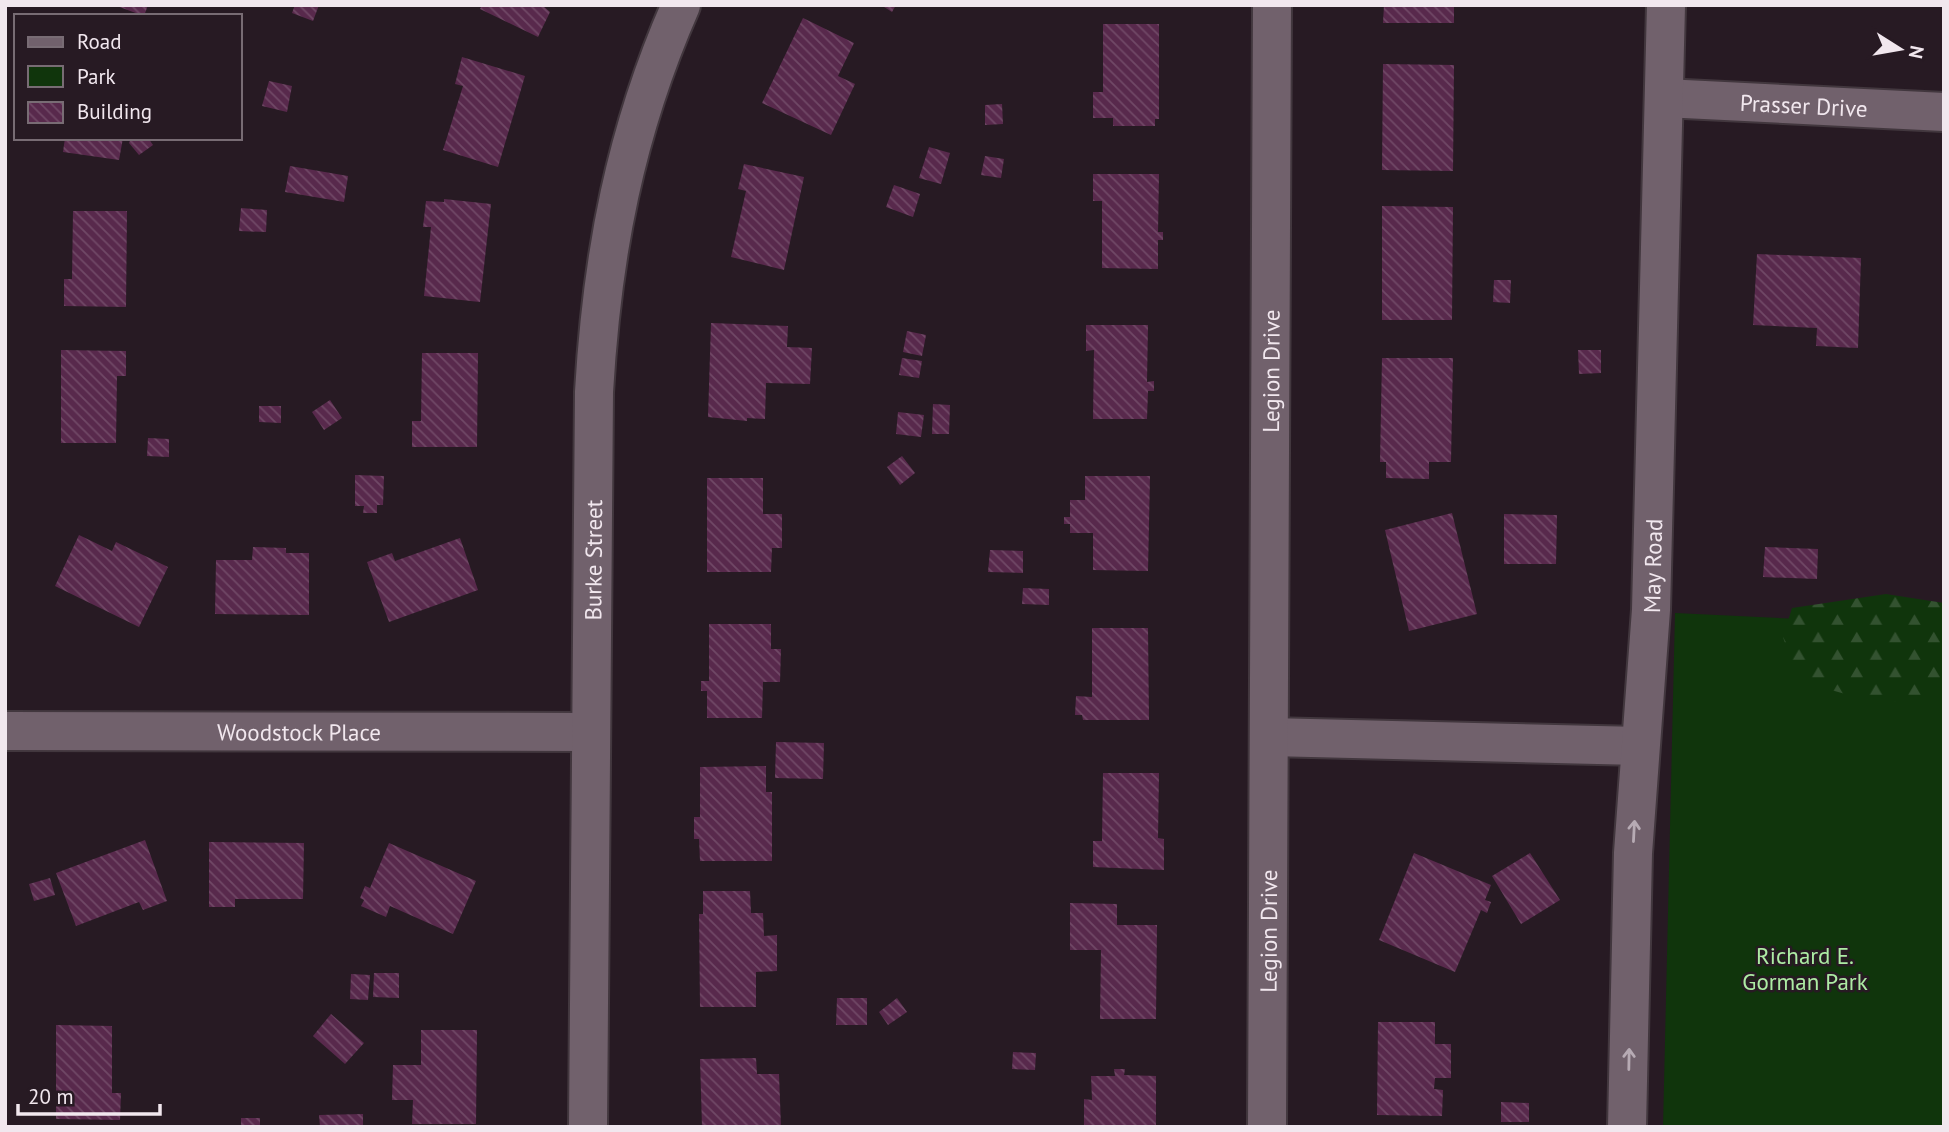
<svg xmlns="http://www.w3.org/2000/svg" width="1949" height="1132" font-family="'PT Sans',sans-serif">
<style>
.green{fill:#10350c}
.forest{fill:url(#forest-firs)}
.building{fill:url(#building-back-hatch)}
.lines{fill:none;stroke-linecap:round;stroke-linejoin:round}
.street-casing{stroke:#42373e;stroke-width:42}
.street{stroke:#71616c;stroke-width:38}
.oneway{stroke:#b7abb4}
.labels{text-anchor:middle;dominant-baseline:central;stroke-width:5;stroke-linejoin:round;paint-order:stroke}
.street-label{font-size:23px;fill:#f1e7ee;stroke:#271a23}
.park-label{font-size:23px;fill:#adeca4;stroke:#271a23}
</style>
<defs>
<pattern id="forest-firs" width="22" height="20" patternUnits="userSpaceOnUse" patternTransform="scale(1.75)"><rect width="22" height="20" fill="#10350c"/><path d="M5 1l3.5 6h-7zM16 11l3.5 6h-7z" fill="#335230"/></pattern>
<pattern id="building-back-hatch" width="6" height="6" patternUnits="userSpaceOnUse" patternTransform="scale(1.75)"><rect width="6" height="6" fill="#58294c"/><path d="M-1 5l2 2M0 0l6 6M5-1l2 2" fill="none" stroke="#704866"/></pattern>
</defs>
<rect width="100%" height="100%" fill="#271a23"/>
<!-- green -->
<polygon class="green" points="1675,613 1944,626 1944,1127 1663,1127"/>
<!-- forest -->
<polygon class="forest" points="1886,594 1944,603 1944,699 1877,703 1817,686 1792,665 1783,637 1792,608"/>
<!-- building -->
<g class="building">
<polygon points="114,5 148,5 144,16"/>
<polygon points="295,5 319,5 313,21 292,13"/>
<polygon points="482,5 542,5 550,12 538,37 480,9"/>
<polygon points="881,5 896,5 892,12"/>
<polygon points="1384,5 1454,5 1454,23 1383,23"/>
<polygon points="803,18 854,43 838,76 855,84 831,135 762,103"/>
<polygon points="1103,24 1159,24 1159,119 1155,119 1155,126 1113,126 1113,118 1093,118 1093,92 1103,92"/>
<polygon points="462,57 525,76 498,167 443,150 463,86 455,84"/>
<polygon points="1383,64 1454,65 1453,171 1382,170"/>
<polygon points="269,81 292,86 287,112 262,106"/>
<polygon points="1002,104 1003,124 985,125 985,105"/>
<polygon points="65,138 123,138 119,160 63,152"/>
<polygon points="131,138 148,138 153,145 139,155 129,143"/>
<polygon points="929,147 950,153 941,184 919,178"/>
<polygon points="985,156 1004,159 1001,178 981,175"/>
<polygon points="744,164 804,177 784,270 731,257 746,191 738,189"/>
<polygon points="290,166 348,176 344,202 285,192"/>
<polygon points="1093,174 1159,174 1158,232 1163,232 1163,240 1158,240 1158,269 1102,268 1102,201 1093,201"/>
<polygon points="894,185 920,194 913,217 886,207"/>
<polygon points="444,199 491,204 480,302 424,296 431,227 423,227 426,201 444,202"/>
<polygon points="1382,206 1453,207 1452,320 1382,320"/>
<polygon points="241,208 267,210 266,232 239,231"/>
<polygon points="73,211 127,211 126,307 64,306 64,279 72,279"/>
<polygon points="1757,254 1861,258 1858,348 1816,346 1817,328 1753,325"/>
<polygon points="1494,280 1511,280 1510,303 1493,302"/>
<polygon points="711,323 788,326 787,347 812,348 810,384 766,383 765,419 747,418 747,421 708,417"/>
<polygon points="1086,325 1148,325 1147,382 1154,381 1154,391 1148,391 1147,419 1093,419 1094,350 1086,351"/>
<polygon points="907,331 926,335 922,356 903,352"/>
<polygon points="61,350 126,351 126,376 117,376 116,443 61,443"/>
<polygon points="1578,350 1601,350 1601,373 1579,374"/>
<polygon points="422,353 478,353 477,447 412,447 412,421 421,421"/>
<polygon points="902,358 922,361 919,378 899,375"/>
<polygon points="1382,358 1453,358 1451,462 1429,462 1429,479 1386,478 1386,462 1380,462"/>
<polygon points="330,400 342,418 324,430 312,412"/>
<polygon points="933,404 950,405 949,434 932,434"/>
<polygon points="259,406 281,406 281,423 259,422"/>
<polygon points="898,412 924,415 921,437 896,434"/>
<polygon points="148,438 169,439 169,457 147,456"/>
<polygon points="902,456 915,473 900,485 887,467"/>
<polygon points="355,475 384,476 383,505 377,505 377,513 363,513 364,506 355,506"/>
<polygon points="1085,476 1150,476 1148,571 1093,570 1093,533 1070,533 1070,524 1064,524 1064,517 1070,517 1070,500 1085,500"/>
<polygon points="707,478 763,478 763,514 782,514 782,548 772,548 771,572 707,572"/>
<polygon points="1452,513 1477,614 1409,631 1385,530"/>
<polygon points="1504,514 1557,515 1556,564 1504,564"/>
<polygon points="79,535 112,551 116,542 168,567 139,627 55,586"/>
<polygon points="460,538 478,590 389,622 367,562 392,553 395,561"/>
<polygon points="253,547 286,548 286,553 309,553 309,615 215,614 216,560 252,560"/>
<polygon points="1765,547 1818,549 1817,579 1763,577"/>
<polygon points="990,550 1023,551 1023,573 988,572"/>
<polygon points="1023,588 1049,589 1049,605 1022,604"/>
<polygon points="709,624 771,624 771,649 781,649 780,682 763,682 762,718 707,718 707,691 701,691 701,681 709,681"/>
<polygon points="1092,628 1148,628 1149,720 1083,720 1082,715 1075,715 1076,696 1092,697"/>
<polygon points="776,742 824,743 823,779 775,778"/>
<polygon points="766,766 766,792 772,792 772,861 700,861 699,839 694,839 694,817 700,817 700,767"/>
<polygon points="1103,773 1159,773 1158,838 1164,839 1164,870 1093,867 1093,841 1102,841"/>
<polygon points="145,840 167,901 143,910 139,902 76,926 56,873"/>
<polygon points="209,842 304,843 303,899 235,899 235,907 209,907"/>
<polygon points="389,843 476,881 453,934 390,906 386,917 361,906 364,900 360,898 365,886 370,888"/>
<polygon points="1414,853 1491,885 1485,900 1491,902 1487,913 1481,910 1455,972 1379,940"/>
<polygon points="1530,853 1560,900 1521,924 1492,876"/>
<polygon points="50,878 55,895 34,901 29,884"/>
<polygon points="703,891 750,891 751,913 763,913 764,936 777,935 777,971 756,972 756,1007 700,1007 699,914 703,914"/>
<polygon points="1070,903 1117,904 1117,925 1157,925 1156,1019 1100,1019 1101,950 1070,950"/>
<polygon points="374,973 399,973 399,998 373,997"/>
<polygon points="351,974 370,975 368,1000 350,999"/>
<polygon points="837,998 867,998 867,1025 836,1025"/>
<polygon points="897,998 907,1012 888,1025 879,1012"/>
<polygon points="331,1014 364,1043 345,1064 313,1036"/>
<polygon points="1378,1022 1435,1022 1435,1044 1451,1044 1451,1078 1435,1078 1434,1089 1443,1090 1442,1116 1377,1115"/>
<polygon points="56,1025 112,1026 112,1093 121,1093 120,1120 56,1119"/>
<polygon points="421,1030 477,1030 476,1124 412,1124 413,1100 392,1100 393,1065 421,1065"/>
<polygon points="1013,1052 1036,1053 1035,1070 1012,1069"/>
<polygon points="756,1058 757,1074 779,1074 781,1127 702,1127 700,1059"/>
<polygon points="1114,1069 1125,1069 1124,1075 1156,1076 1156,1127 1084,1127 1084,1099 1092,1100 1091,1076 1115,1076"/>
<polygon points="1501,1102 1529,1103 1529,1122 1501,1122"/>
<polygon points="363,1114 363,1127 320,1127 319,1115"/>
<rect x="241" y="1118" width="19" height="9"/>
</g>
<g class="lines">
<!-- street casing -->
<g class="street-casing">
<g id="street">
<path id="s1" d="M1664,98L1944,112"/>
<path id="s2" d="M5,731L591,732"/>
<polyline points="1269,737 1640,746"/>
<path id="s3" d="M588,1127L594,392C602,254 625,132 681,5"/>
<path id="s4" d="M1267,1127L1272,5"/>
<path id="s5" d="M1627,1127L1633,853L1651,610L1666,5"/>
</g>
</g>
<!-- street -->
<use href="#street" class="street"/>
</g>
<!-- one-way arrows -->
<defs><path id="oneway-shaft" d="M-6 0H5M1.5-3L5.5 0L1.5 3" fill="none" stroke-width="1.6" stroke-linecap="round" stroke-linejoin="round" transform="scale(1.75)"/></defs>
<g class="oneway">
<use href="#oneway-shaft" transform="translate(1634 831) rotate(-87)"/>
<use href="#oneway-shaft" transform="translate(1629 1059) rotate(-89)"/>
</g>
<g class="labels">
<!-- street labels -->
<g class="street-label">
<text stroke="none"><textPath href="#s1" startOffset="140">Prasser Drive</textPath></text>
<text stroke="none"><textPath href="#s4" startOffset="756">Legion Drive</textPath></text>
<text stroke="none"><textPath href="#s3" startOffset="567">Burke Street</textPath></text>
<text stroke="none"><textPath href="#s5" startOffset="562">May Road</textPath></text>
<text stroke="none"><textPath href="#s2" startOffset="294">Woodstock Place</textPath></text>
<text stroke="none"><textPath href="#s4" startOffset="196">Legion Drive</textPath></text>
</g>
<!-- park labels -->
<g class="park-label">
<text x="1805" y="955">Richard E.<tspan x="1805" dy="26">Gorman Park</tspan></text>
</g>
</g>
<!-- border -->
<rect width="1949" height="1132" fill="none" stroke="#f1e7ee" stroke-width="14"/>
<!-- legend -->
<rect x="14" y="14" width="228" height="126" fill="#271a23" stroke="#786c74" stroke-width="2"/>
<rect x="28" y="37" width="35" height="10" fill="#71616c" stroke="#786c74" stroke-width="2"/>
<text x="77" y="49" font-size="21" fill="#f1e7ee">Road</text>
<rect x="28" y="66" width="35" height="21" fill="#10350c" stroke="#786c74" stroke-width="2"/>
<text x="77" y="84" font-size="21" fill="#f1e7ee">Park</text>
<rect x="28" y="102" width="35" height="21" fill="url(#building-back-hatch)" stroke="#786c74" stroke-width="2"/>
<text x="77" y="119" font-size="21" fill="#f1e7ee">Building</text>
<!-- north arrow -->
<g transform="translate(1900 49) rotate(101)" stroke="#271a23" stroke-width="5" paint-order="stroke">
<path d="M0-5L12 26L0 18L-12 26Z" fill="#f1e7ee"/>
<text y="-10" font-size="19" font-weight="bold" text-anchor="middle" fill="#f1e7ee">N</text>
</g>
<!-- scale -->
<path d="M18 1104v10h142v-10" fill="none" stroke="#f1e7ee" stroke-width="3.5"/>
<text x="28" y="1104" font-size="21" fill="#f1e7ee" stroke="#271a23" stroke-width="5" paint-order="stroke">20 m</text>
</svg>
